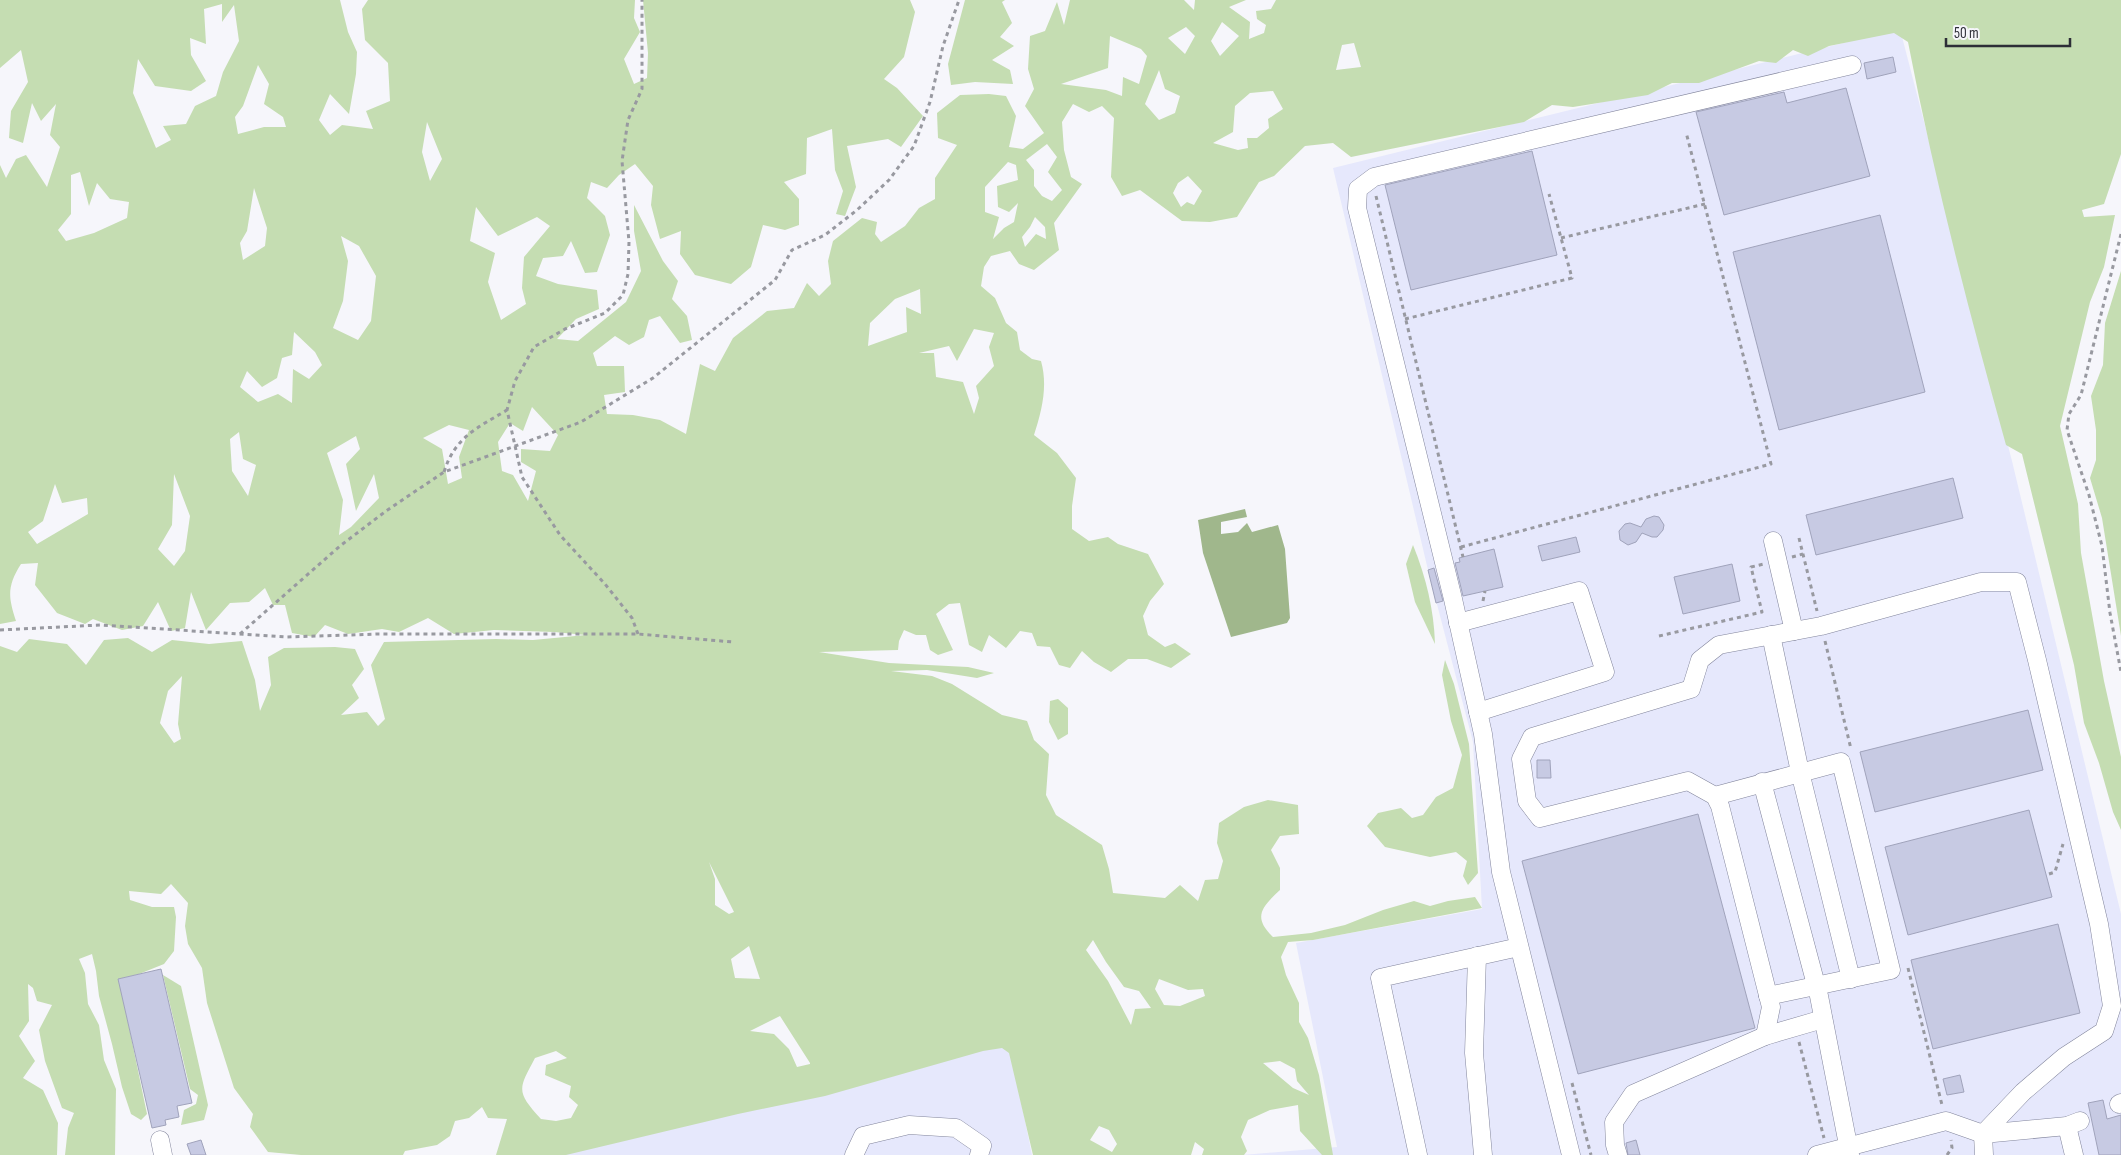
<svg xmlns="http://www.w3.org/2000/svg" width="2121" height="1155" font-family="'Sofia Sans Condensed',sans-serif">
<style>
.built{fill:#e6e8fc}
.green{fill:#c5ddb2;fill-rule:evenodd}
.water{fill:#a0b78c}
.building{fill:#c7cae3;stroke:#a0a3bb}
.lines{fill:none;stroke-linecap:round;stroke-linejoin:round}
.minor-casing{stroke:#82859c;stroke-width:19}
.path{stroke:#9899a0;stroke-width:3;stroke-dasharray:4 4;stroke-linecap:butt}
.minor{stroke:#fff;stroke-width:18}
</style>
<rect width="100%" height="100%" fill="#f6f6fb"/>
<!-- built -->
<g class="built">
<polygon points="1900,29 2012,461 2121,914 2121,1155 1242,1155 1337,1147 1296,943 1482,909 1473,742 1428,570 1333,168"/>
<polygon points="1009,1042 1032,1155 560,1155"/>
</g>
<!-- green -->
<g class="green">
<path d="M0,0H340L348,32L357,52L356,74L349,114L330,94L319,120L330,135L342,125L373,129L366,111L390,101L388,63L365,40L362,9L368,0H635L634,18L640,32L624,59L634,84L647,78L648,53L643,0H910L915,12L904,57L884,79L897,88L923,116L901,147L888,139L847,146L856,187L845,216L836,214L843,191L835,170L832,129L807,138L806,174L784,182L799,199V225L785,230L763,225L751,267L731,284L695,275L680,254L681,231L660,239L651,205L653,186L635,164L619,175L607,188L591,182L587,198L605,216L610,235L597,272L585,273L571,241L563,256L543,258L536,276L558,284L597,290L599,309L576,319L557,339L578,341L626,302L641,271L634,231V205L663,261L678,281L672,299L687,316L692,340L680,343L660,316L649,320L644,337L629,345L615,336L593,353L597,366H624L625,392L604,395L607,414L633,415L660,420L686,434L700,364L715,371L733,338L767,311L794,308L807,283L819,296L831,284L828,261L833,241L862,218L877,222L875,234L881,242L905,226L919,208L935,199V178L957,145L938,138L937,113L960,95L989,94L1006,96L1016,116L1009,147L1023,149L1044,133L1025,106L1034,89L1028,69L1030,36L1045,31L1057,2L1064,25L1070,0H1184L1194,10L1195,0H1246L1229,7L1250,22L1249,39L1264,33L1266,25L1257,19L1256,11L1271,9L1276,0H2121V154L2104,204L2082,210L2084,217L2115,215L2104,267L2090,302L2060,426L2078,504L2081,553L2104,681L2121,757V830L2113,812L2099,763L2084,723L2074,665L2022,454L2006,445C1969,312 1934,178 1908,42L1894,33L1829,46L1808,56L1793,50L1776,63L1759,61L1699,83H1672L1648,95L1573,107L1552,105L1524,122L1351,157L1333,143L1305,146L1274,176L1259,182L1237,217L1210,222L1182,221L1140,190L1122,196L1111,177L1114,118L1102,106L1089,112L1073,104L1062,122L1064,150L1071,177L1082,184L1054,223L1059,250L1034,270L1019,264L1010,251L991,256L984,267L981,286L995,298L1006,323L1017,332L1020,350L1032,359L1041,361C1048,386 1042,410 1034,435L1057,453L1076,478L1072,506V529L1089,541L1108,537L1118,544L1148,554L1164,584L1150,601L1143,616L1148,635L1165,647L1175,643L1191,654L1171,668L1147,659H1128L1111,672L1094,662L1082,651L1070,668L1059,665L1050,647L1037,646L1032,633L1020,631L1006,648L989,635L982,652L969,645L960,603L949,604L936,614L953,650L938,655L930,650L926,635H916L904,630L899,641L898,650L819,652L889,663L968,667L994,673L977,678L927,670L891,671L932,676L952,684L1002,715L1027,721L1034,740L1049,754L1046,795L1056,815L1102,845L1109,869L1113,893L1165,898L1180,885L1198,901L1205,880L1218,879L1223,861L1217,843L1219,823L1244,807L1268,800L1298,805L1299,834L1280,836L1271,850L1280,868V890C1262,907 1252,917 1273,937L1311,933L1345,925L1383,910L1414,901L1430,906L1448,901L1475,897L1482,908L1313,940L1288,942L1281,957L1286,975L1299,1003V1022L1308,1038L1319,1075L1333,1155H1322L1300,1131L1298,1105L1270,1110L1248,1120L1241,1137L1247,1151L1244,1155H1202L1204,1149L1195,1142L1191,1155H1033L1009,1053L1002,1048L983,1051L825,1096L738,1114L566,1155H496L507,1119L488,1118L482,1107L469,1118L455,1121L450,1136L437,1145L405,1151L403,1155H301L268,1152L250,1127L253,1114L234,1088L207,1003L202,968L188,944L185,926L188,903L171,884L161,894L129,891L130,900L152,907H174L176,917L174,951L164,964L139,974L119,979L147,1114L141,1120L131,1114L122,1087L112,1044L99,996L96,971L92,954L79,959L85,973L88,1004L99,1025L104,1060L116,1089L115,1155H65L68,1128L74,1113L62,1108L45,1061L39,1030L52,1005L37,1001L33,988L28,984L29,1021L19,1036L35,1061L23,1078L43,1090L58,1123L57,1155H0V646L17,652L29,639L67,644L86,665L104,640L128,638L152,652L172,640L209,644L242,641L255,680L260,711L271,685L268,657L284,648L335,647L355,649L364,669L352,685L359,698L341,715L367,712L378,726L385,719L371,665L384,642L496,639L533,640L586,635L554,632L494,630L454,634L428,618L399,632L382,629L348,634L325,625L314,637L292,633L285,605H273L265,588L249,602L230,603L206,630L191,592L185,628L171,631L158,602L143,626L122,630L93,619L85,624L57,613L35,585L38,563L21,564C7,586 8,597 16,621L0,624V165L6,178L16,159L26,155L47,187L60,147L50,135L56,104L41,121L32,103L23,143L9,138L11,111L28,82L21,50L0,68ZM222,4V22L234,5L239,41L223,72L216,96L195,106L186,124L163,126L171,140L156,148L133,93L138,59L155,86L191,91L206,81L191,55L190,38L206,44L204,9ZM1222,22L1239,36L1220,56L1211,41ZM1186,27L1195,36L1185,54L1168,38ZM1110,36L1141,49L1147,56L1139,84L1123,77L1122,96L1106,90L1061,84L1108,68ZM1354,43L1361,67L1336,70L1342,45ZM258,65L269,84L264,104L283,117L286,127H264L238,134L235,117L243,106ZM1159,70L1165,89L1180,96L1175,113L1159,120L1145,104ZM1273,91L1283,109L1268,119L1269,128L1257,138H1247L1248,148L1238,150L1213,143L1233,132L1235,106L1250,93ZM427,122L442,159L430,181L422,152ZM1047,144L1057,157L1048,172L1062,190L1052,201L1042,196L1034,186V170L1026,160ZM1008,162L1016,165L1018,180L997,186L998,207L1009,212L1018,203L1014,222L1004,228L993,239L999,217L985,212V187ZM80,172L89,206L97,183L110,199L129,202L127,218L94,233L66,241L58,230L71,214V175ZM1188,176L1202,191L1194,205L1187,202L1181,207L1173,193L1178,183ZM254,188L267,228L265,246L243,260L240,243L247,231ZM476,207L498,236L537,217L550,226L524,257L522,288L526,304L501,320L488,282L495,253L470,241ZM1035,217L1045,227L1046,239L1036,234L1025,247L1022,237L1030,227ZM341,236L359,246L376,276L371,321L358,340L333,328L343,301L348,261ZM920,289L921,314L906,307L907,332L868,346L870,323L895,299ZM974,329L994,333L989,347L994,366L976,386L979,398L974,414L963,382L936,377L934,353H919L949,346L957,361ZM294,332L315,352L322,365L309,379L293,369L292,403L278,394L258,402L240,387L247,371L262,387L277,378L282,358L292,355ZM532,407L558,435L550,451L521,449V462L536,471L528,501L513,475L502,471L498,442L510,423L523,431ZM449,425L469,430L459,457L462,478L448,484L442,449L423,438ZM239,432L243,459L256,465L248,496L232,471L230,439ZM356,436L360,449L346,464L356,511L374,474L379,498L351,527L339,535L343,500L327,453ZM174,474L190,516L185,551L174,566L158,549L172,525ZM55,484L62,503L87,498L88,514L37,544L28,532L43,521ZM182,676L178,724L181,739L174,743L160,723L168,691ZM709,862L734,912L729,914L715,905V879ZM1093,940L1106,962L1124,987L1139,991L1151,1008L1135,1009L1131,1025L1108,981L1086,950ZM749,946L760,979L735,978L731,959ZM1159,979L1188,990L1203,989L1205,996L1180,1006L1164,1005L1155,989ZM780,1016L810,1063V1064L797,1067L789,1049L774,1034L750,1031ZM556,1051L567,1058L546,1065L545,1075L571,1086L569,1097L578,1105L571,1118L556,1121L541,1119C516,1091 518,1090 535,1058ZM1280,1061L1295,1069L1297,1081L1309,1095L1293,1088L1263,1063ZM1099,1126L1109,1130L1117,1144L1112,1152L1090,1140Z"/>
<polygon points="965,0 1005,0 1002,2 1012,23 1000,37 1014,46 992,60 1010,70 1013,84 975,82 951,85 948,64"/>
<polygon points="2121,271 2121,636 2102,518 2090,478 2096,460 2096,430 2091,396 2103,365 2105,323"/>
<path d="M1413,545C1426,577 1434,610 1435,644L1415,602L1406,564Z"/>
<polygon points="1445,660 1454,684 1469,744 1478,873 1468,885 1463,876 1467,861 1456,852 1430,857 1385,847 1367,826 1378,813 1401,808 1412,818 1423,815 1436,797 1453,788 1462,755 1451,721 1442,675"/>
<polygon points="1058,699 1068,708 1068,734 1058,740 1049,722 1050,701"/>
<polygon points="163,975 181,986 208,1105 204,1120 181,1125 184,1110 196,1104 198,1095 190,1089"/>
</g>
<!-- water -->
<polygon class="water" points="1245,509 1247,517 1221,522 1221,534 1238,532 1247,523 1252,532 1278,525 1285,549 1290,618 1287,623 1231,637 1203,553 1198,520"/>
<!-- building -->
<g class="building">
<polygon points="1893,57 1896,72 1867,79 1864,63"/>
<polygon points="1846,88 1870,176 1724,215 1696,112 1784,92 1787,103"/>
<polygon points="1532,151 1557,255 1411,290 1385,185"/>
<polygon points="1880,215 1925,392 1779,430 1733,252"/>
<polygon points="1953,478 1963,518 1816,555 1806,515"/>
<polygon points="1654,516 1659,517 1664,525 1663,530 1657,537 1652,537 1642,533 1636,542 1628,545 1620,540 1619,531 1625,524 1630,523 1641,527 1646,519"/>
<polygon points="1576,537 1580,552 1542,561 1538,546"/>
<polygon points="1494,549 1503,587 1463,596 1455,563 1460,562 1459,558"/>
<polygon points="1732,564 1740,601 1683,614 1674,577"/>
<polygon points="1434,568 1443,601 1436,603 1428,570"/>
<polygon points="2028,710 2043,770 1875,812 1860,752"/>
<polygon points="1537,760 1550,760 1551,778 1537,778"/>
<polygon points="2029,810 2052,897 1908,935 1885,847"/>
<polygon points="1698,814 1755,1028 1578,1074 1522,861"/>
<polygon points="2058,924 2080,1013 1933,1049 1911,960"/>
<polygon points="161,969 192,1103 177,1106 179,1117 165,1120 166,1125 152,1128 118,979"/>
<polygon points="1960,1075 1964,1092 1947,1095 1943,1079"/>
<polygon points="2103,1100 2107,1119 2121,1115 2121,1155 2099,1155 2088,1103"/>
<polygon points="201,1140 206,1155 191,1155 187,1144"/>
<polygon points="1636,1140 1640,1155 1628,1155 1626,1143"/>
</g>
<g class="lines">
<!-- minor casing -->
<g class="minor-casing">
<g id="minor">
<polyline points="1773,541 1794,631"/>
<polyline points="1458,623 1579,591 1605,672 1478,712"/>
<polyline points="1771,635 1800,772 1851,979"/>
<polyline points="1762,782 1819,996 1850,1155"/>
<polyline points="1715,796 1841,762 1891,970 1768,996"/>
<polyline points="1477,956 1474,1053 1483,1155"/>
<polyline points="1765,1036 1771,1007 1720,806 1715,796 1688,781 1540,818 1527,801 1521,759 1532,737 1691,689 1700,660 1719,645 1821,626 1981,582 2017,582 2037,660 2099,924 2112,1006 2104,1031 2064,1057 2023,1092 1983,1134 1984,1155"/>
<polyline points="2119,1104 2121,1103"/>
<polyline points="2067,1126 2074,1155"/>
<polyline points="160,1140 163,1155"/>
<polyline points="854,1155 863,1136 909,1125 956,1128 982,1146 979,1155"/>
<polyline points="1418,1155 1380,978 1519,947"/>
<polyline points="1571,1155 1501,872 1483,734 1453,599 1357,208 1358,189 1374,177 1852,65"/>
<polyline points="1618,1155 1615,1145 1614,1122 1633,1094 1765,1036 1823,1019"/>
<polyline points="1817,1155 1946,1121 1983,1134 2067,1126 2080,1121"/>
</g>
</g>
<!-- path -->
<g class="path">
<polyline points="1376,196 1463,557"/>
<polyline points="2121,234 2081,395 2069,414 2067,430 2089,495 2102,546 2110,613 2121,672"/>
<polyline points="1561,238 1705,204"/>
<polyline points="1405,319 1572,278 1549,194"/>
<path d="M444,472C455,437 477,428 507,410"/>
<polyline points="1799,538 1817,611"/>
<polyline points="1461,547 1771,464 1686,132"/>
<polyline points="1792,557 1803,554"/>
<polyline points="1483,601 1485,591"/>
<polyline points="0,630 100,625 287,637 379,634 638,634 733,642"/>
<polyline points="240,634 340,546 386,511 444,472 581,422 653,378 775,280 792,250 825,235 857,210 889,180 914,146 930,102 943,46 959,0"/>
<polyline points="638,634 632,618 605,584 560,535 522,477 507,410 515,381 534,347 565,329 605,313 623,295 628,274 629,242 622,161 628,120 642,89 642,0"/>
<polyline points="1659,636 1762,612 1751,567 1764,564"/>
<polyline points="1825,641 1851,749"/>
<polyline points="2049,874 2055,872 2063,844"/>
<polyline points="1908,968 1942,1105"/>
<polyline points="1799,1042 1824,1138"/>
<polyline points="1572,1083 1591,1155"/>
<polyline points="1947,1155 1952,1148 1951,1140"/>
</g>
<!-- minor -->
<use href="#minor" class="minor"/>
</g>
<!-- scale -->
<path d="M1946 38v8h124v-8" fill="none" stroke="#2d2e37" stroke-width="2.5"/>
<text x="1954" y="38" font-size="15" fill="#2d2e37" stroke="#f6f6fb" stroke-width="4" paint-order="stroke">50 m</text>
</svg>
